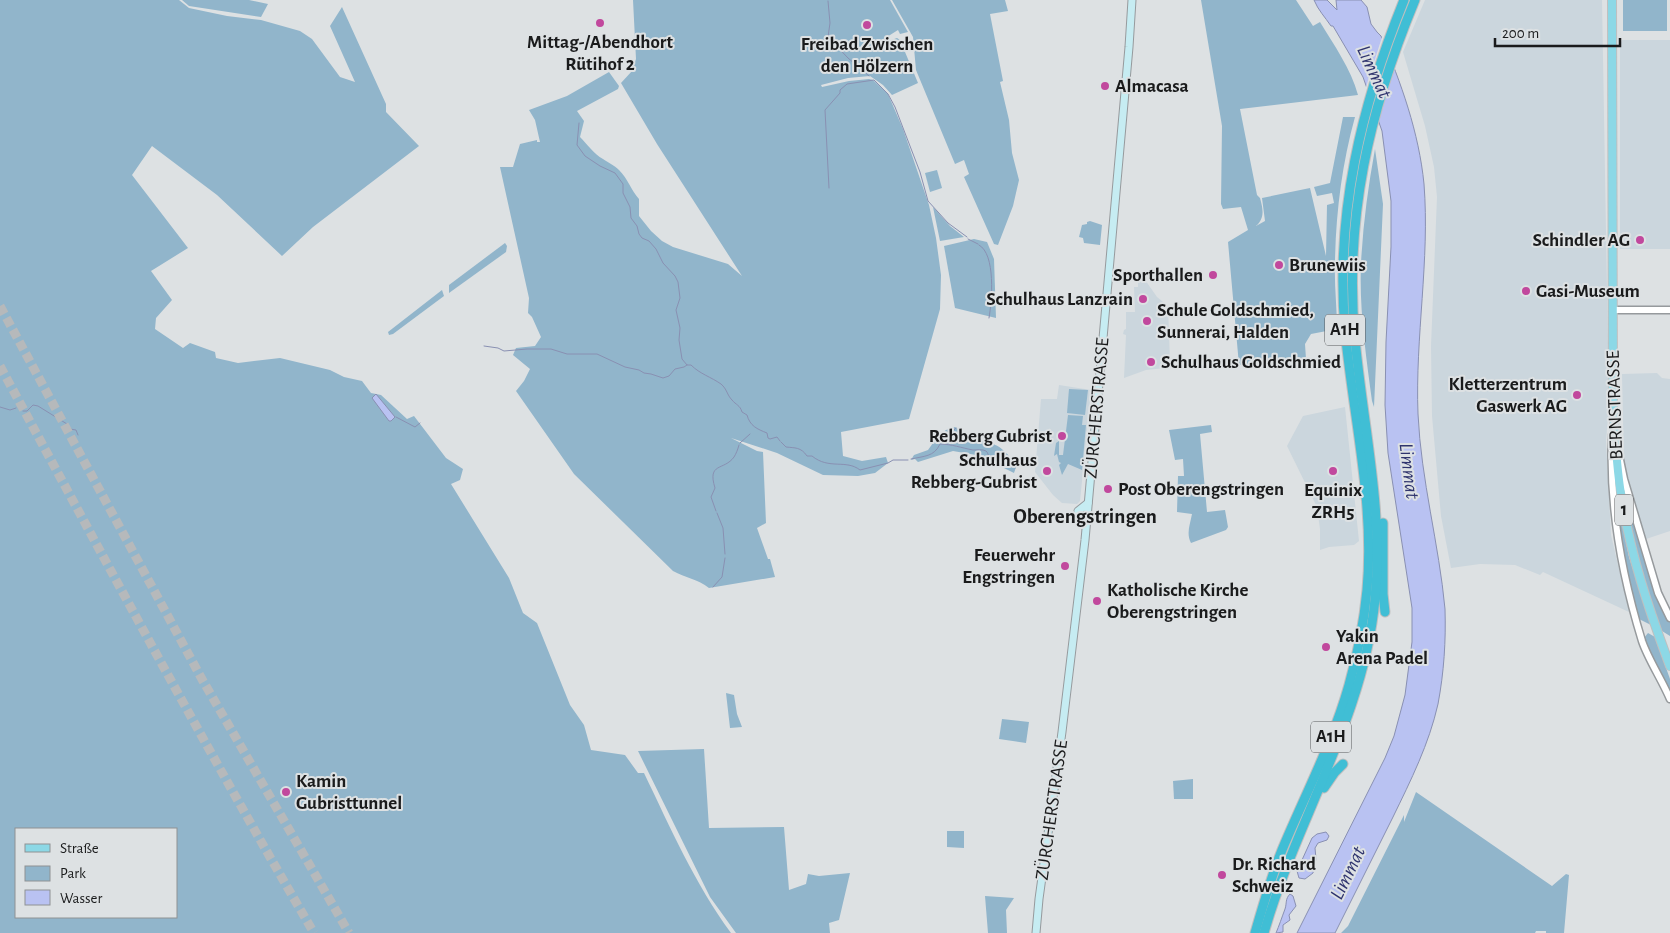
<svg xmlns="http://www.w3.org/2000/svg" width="1670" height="933" font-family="'Alegreya Sans',sans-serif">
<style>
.built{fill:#cbd6dd}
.green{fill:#91b5cb;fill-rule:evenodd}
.water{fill:#b9c2f2;stroke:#8990b2}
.pier{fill:#dde1e3}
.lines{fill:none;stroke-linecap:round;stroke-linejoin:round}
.stream{stroke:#8990b2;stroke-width:1}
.motorway-tunnel{stroke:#b6b9bb;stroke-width:9;stroke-dasharray:9 4.5;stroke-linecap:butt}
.tertiary-casing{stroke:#969a9d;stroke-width:9}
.secondary-casing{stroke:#969a9d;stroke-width:9}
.primary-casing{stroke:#bfbfbf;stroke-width:10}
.motorway-casing{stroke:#bfbfbf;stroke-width:11}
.tertiary{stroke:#fff;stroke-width:6}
.secondary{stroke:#c6ecf2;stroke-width:7}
.primary{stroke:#8cd8e6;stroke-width:8}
.motorway{stroke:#40bed5;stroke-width:9}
.poi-dot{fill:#c1489d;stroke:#dde1e3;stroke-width:2}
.labels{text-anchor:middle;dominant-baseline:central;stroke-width:4;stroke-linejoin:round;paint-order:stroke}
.shield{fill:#dde1e3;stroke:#545658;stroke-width:1}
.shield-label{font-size:18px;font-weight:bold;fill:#1a1b1c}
.poi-label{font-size:19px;font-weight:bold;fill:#1a1b1c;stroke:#dde1e3;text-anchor:start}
.street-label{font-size:19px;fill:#1a1b1c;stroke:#dde1e3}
.water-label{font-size:20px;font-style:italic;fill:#2f346e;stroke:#dde1e3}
.quarter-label{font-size:21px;font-weight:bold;fill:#1a1b1c;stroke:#dde1e3}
</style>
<rect width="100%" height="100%" fill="#dde1e3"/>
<!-- built -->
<g class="built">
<polygon points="1425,0 1602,0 1609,405 1606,441 1611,535 1629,612 1543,572 1540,575 1515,565 1480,564 1451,568 1441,516 1432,416 1431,346 1437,197 1434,167 1425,126 1403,52"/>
<polygon points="1622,40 1670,40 1670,249 1620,249 1620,44"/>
<polygon points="1138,276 1143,277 1157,297 1168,306 1170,362 1165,368 1146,370 1124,378 1126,335 1123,334 1124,330 1126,329 1126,312 1135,312 1134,287 1138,287"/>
<polygon points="1657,373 1662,378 1670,379 1670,531 1646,539 1624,466 1622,374"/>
<polygon points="1059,385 1091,390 1080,501 1077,504 1062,503 1053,495 1035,472 1041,399 1057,399"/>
<polygon points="1345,407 1359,541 1354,545 1329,547 1320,550 1320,529 1317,507 1287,446 1303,416"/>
</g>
<!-- green -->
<g class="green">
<path d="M0,0H179L189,8L227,16L261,20L300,31L312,39L340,77L355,82L330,26L342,7L386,104V112L419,146L313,227L282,256L217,195L152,146L132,175L188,248L151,271L172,300L156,318L155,329L183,348L190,343L215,352L216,358L238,363L280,358L330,370L344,377L362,381L371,393L381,395L407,419L414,416L446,458L463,469L460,480L451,484L509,578L523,613L537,623L570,705L584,725L591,750L625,755L638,773H644C670,827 695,884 731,933H0ZM16,829H176V917H16Z"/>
<polygon points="182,0 249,0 268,4 261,17 189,6"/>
<path d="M633,0H890L908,32L900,34L898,30L882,40L883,43L897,38L900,40L918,83L892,95L883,85L870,76L848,78L821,85L822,87L849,81L869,79L873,80L888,94L903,129L929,205L936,238L941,275L940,309L909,419L841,432L843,456L862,461L886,457L888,463L875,473L858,476L823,475L777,453L731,438L757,451L763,452L766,523L757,528L768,559H770L775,577L709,588C698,579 685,578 673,571L574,474L516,391L524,381L530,369L513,355L516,348L535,346L541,337L532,317L528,313L529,298L500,167H513L520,144L537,140V142H540L535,120L529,110L567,96L609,72L619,86L618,89L577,111L584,121L580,137C587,144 594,154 603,159C609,163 614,165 619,170C628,179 631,190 639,199V216L651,231L662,241L673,247L728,264L742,276L657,144L621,83L632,71L636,59Z"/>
<polygon points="892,0 1005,0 1008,11 990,14 1003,81 1000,82 1009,120 1012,153 1019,180 1013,206 998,245 994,244 964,177 969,174 964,160 955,164 916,70 913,37"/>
<path d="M1201,0H1296L1313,26L1320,22C1334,45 1351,69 1358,95L1240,109L1257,195L1260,198C1263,209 1265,218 1256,226L1265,221L1262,198L1310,188L1326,256L1327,205L1334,203L1332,193L1317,196L1314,187L1330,183L1343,117H1355C1342,164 1336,212 1335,261C1334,284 1337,307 1337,329L1311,334L1305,344L1306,359L1239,365L1228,242L1248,230L1241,207L1223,209L1221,204L1222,126Z"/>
<rect x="1623" y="0" width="44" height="31"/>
<path d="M1375,149L1383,204L1374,407L1372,401C1366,355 1359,309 1361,263C1363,225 1368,187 1375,149Z"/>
<polygon points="937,170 942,188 930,192 925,173"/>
<polygon points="933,207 950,226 964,237 940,241"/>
<polygon points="1090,221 1102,225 1100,245 1084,243 1083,238 1079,237 1082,225 1087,224 1087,222"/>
<polygon points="974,239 987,242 994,259 996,318 955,308 944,246"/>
<polygon points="505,243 507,246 506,252 449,293 449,285"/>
<polygon points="442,290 444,296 393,334 389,335 388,332"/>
<polygon points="1069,389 1088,390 1085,415 1067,413"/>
<polygon points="1068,415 1083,416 1082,425 1086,425 1082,470 1068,464 1062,475 1059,465 1061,463 1059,462 1057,454 1054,456 1056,443 1059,441 1059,455 1063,455"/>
<path d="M1211,425L1212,432L1200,434L1207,512L1225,510L1228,527L1226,530L1191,543C1186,533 1190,525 1192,514L1177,512L1178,476H1184L1183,459L1175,460L1169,430Z"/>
<path d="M955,427C962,431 968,436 976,439C993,446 995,440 1010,457L1009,458L1016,467L1014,473L998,465L987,464L976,455L953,451L918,462L915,459L911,460L914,455L928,450L938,436L946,430Z"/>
<path d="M1623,479L1670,620V636L1662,631C1658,619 1653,608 1649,596C1636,558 1628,519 1623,479Z"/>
<polygon points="1616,494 1629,557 1651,625 1637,618 1638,617 1637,616 1621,541"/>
<polygon points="1648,633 1655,637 1670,679 1670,695 1644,638"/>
<polygon points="726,693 734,695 737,714 742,727 730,728"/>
<polygon points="1002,719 1029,722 1026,743 999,739"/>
<polygon points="704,749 709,828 784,827 789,890 806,884 808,874 819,876 850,873 839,920 829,923 830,933 736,933 710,897 638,751"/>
<polygon points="1193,779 1193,799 1174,799 1173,781"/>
<polygon points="1416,792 1552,886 1566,874 1569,875 1564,933 1546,933 1546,931 1536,931 1535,933 1341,933 1348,926 1404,815 1404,822"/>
<polygon points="947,831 964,831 964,848 947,847"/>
<polygon points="985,896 1014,898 1006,910 1007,933 988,933"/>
</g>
<!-- water -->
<g class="water">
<path d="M1314,0H1327L1337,10L1336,0H1361L1367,7L1371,24L1377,32L1381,36C1401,82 1419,133 1424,184C1430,260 1415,337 1418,414C1421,480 1439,544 1445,609C1446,641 1444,672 1438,704C1429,744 1411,780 1393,817C1374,856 1354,894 1335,933H1297L1385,758L1394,736L1405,695L1412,642V608L1388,453L1385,405L1386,342L1391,247V201L1382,131L1363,77L1333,26H1331C1325,17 1318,10 1314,0Z"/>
<polygon points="376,394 395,417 391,421 389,421 372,398"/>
<polygon points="1326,832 1329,836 1327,840 1318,843 1315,848 1316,859 1313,873 1305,879 1299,878 1297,871 1312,838 1317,834"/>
<path d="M1290,894L1293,896L1296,906L1289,915L1290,920L1283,925V932L1276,933C1279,926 1282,917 1285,909C1287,903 1285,899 1290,894Z"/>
</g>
<!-- pier -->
<polygon class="pier" points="1383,34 1396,63 1386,94 1375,117 1365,90"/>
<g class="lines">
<!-- stream -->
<g class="stream">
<polyline points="828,1 830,23 828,37 848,58 869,76"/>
<path d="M579,123L577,145L585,156L600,166L615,173L623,184V193L630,207L631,218L637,226L639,234L642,238L649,241L656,249L663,263L675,276L678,282L680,298L676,310L680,328L679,340L682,359L687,365H691C700,374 711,377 721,384C727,389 727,395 732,400C736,405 740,405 742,412L747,415C750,426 757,429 767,433L768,438L770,439L777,437L780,441"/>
<polyline points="829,188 825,110 840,93 840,90 847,84 874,80 888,94 895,107 920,172 928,201 948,223 967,237"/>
<polyline points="968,239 978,244"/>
<path d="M979,245C996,254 992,301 989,318"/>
<polyline points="484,346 498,348 504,351 527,349 551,349 567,354 597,354 625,367 639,370 644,373 651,374 663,378 669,376 675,369 684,367 687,365"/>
<polyline points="0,407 10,410 16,408"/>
<polyline points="23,411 27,411 33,405 38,406 67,424 70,429 76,430 78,435"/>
<polyline points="396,417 415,427 420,423"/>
<path d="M781,442L786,447C795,448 801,447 807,456H812C829,470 846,459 860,470L888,463L893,460H908"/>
<polyline points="740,443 750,434"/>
<polyline points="944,444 944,439 956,428"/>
<path d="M911,459C924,456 934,457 940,444C951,444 962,448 973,450C976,450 983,449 986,451C988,452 988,456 990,458H1000L1015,468"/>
<path d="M716,511L711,497L715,488C707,462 724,471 734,457C736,454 738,449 739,445"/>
<polyline points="717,513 723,528 725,554"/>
<polyline points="713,587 722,577 725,558"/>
</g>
<!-- motorway-tunnel -->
<g class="motorway-tunnel">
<polyline points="0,306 203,681 349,933"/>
<path d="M0,366C103,556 205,747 314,933"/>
</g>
<!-- tertiary casing -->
<g class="tertiary-casing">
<g id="tertiary">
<polyline points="1613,310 1670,310"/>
<path d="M1612,435C1609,503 1622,576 1642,641C1648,659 1662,680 1670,699"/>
<polyline points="1619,455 1624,479 1658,593 1670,618"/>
</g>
</g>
<!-- secondary casing -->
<g class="secondary-casing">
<g id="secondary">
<polyline points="1078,511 1088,503"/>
<polyline points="1036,933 1039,899 1062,732 1085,540 1129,47 1132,0"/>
</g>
</g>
<!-- primary casing -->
<g class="primary-casing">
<path id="primary" d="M1612,0L1613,404C1615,434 1616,464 1621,494C1630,554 1649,610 1670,666"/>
</g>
<!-- motorway casing -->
<g class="motorway-casing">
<g id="motorway">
<polyline points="1383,523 1383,594 1385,612"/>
<polyline points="1324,788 1335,772 1343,764"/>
<path d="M1255,933C1263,905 1271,877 1282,850C1305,795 1333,742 1349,685C1358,653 1364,622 1367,590C1375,503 1353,416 1345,330C1335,214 1361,106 1404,0"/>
<path d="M1264,933C1296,820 1364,718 1375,599C1384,511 1363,426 1355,339C1344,219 1369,111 1415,0"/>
</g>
</g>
<!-- tertiary -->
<use href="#tertiary" class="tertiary"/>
<!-- secondary -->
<use href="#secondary" class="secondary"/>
<!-- primary -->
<use href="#primary" class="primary"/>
<!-- motorway -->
<use href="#motorway" class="motorway"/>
</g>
<!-- markers -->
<g class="poi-dot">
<circle cx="600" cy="23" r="5"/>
<circle cx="867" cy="25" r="5"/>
<circle cx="1105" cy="86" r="5"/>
<circle cx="1640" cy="240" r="5"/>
<circle cx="1279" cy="265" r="5"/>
<circle cx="1213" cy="275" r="5"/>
<circle cx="1526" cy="291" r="5"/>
<circle cx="1143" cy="299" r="5"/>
<circle cx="1147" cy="321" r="5"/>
<circle cx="1151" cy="362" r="5"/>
<circle cx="1577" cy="395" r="5"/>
<circle cx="1062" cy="436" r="5"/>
<circle cx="1047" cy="471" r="5"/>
<circle cx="1333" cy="471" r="5"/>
<circle cx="1108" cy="489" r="5"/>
<circle cx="1065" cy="566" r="5"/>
<circle cx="1097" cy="601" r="5"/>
<circle cx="1326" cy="647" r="5"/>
<circle cx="286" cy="792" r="5"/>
<circle cx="1222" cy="875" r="5"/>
</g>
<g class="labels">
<!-- shield labels -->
<g class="shield">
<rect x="1325" y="314.5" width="40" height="31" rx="4"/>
<rect x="1615" y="494.5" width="18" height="31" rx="4"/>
<rect x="1311" y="721.5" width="40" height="31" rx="4"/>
</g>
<g class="shield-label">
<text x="1345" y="330">A1H</text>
<text x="1624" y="510">1</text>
<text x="1331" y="737">A1H</text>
</g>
<!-- poi labels -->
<g class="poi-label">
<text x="600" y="42" text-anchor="middle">Mittag-/Abendhort<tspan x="600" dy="22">Rütihof 2</tspan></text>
<text x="867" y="44" text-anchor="middle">Freibad Zwischen<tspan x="867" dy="22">den Hölzern</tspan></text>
<text x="1115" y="86">Almacasa</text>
<text x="1630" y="240" text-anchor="end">Schindler AG</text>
<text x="1289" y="265">Brunewiis</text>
<text x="1203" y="275" text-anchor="end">Sporthallen</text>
<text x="1536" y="291">Gasi-Museum</text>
<text x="1133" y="299" text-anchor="end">Schulhaus Lanzrain</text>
<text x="1157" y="310">Schule Goldschmied,<tspan x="1157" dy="22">Sunnerai, Halden</tspan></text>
<text x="1161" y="362">Schulhaus Goldschmied</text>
<text x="1567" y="384" text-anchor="end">Kletterzentrum<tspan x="1567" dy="22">Gaswerk AG</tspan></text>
<text x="1052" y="436" text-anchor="end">Rebberg Gubrist</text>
<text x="1037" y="460" text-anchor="end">Schulhaus<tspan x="1037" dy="22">Rebberg-Gubrist</tspan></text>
<text x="1118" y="489">Post Oberengstringen</text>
<text x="1333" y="490" text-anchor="middle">Equinix<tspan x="1333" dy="22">ZRH5</tspan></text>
<text x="1055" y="555" text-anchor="end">Feuerwehr<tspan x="1055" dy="22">Engstringen</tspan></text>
<text x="1107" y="590">Katholische Kirche<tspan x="1107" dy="22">Oberengstringen</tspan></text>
<text x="1336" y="636">Yakin<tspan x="1336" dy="22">Arena Padel</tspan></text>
<text x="296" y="781">Kamin<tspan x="296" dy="22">Gubristtunnel</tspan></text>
<text x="1232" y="864">Dr. Richard<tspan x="1232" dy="22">Schweiz</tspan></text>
</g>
<!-- street labels -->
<g class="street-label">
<text transform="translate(1615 405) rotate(-92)">BERNSTRASSE</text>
<text transform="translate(1097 408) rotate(-85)">ZÜRCHERSTRASSE</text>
<text transform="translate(1052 810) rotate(-82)">ZÜRCHERSTRASSE</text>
</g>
<!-- water labels -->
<g class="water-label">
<text transform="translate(1374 72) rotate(65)">Limmat</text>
<text transform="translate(1409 471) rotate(83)">Limmat</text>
<text transform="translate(1348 873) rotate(-64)">Limmat</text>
</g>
<!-- quarter labels -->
<g class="quarter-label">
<text x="1085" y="516">Oberengstringen</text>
</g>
</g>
<!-- legend -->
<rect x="15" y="828" width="162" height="90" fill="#dde1e3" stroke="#8f9293"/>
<rect x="25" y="844" width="25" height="8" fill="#8cd8e6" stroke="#8f9293"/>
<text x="60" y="853" font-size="15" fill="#1a1b1c">Straße</text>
<rect x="25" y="866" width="25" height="15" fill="#91b5cb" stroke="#8f9293"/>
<text x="60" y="878" font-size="15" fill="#1a1b1c">Park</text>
<rect x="25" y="890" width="25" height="15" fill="#b9c2f2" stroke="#8f9293"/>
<text x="60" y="903" font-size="15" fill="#1a1b1c">Wasser</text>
<!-- scale -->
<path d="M1495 38v8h125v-8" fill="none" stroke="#1a1b1c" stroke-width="2.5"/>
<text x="1502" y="38" font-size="15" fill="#1a1b1c" stroke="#dde1e3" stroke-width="4" paint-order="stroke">200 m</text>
</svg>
